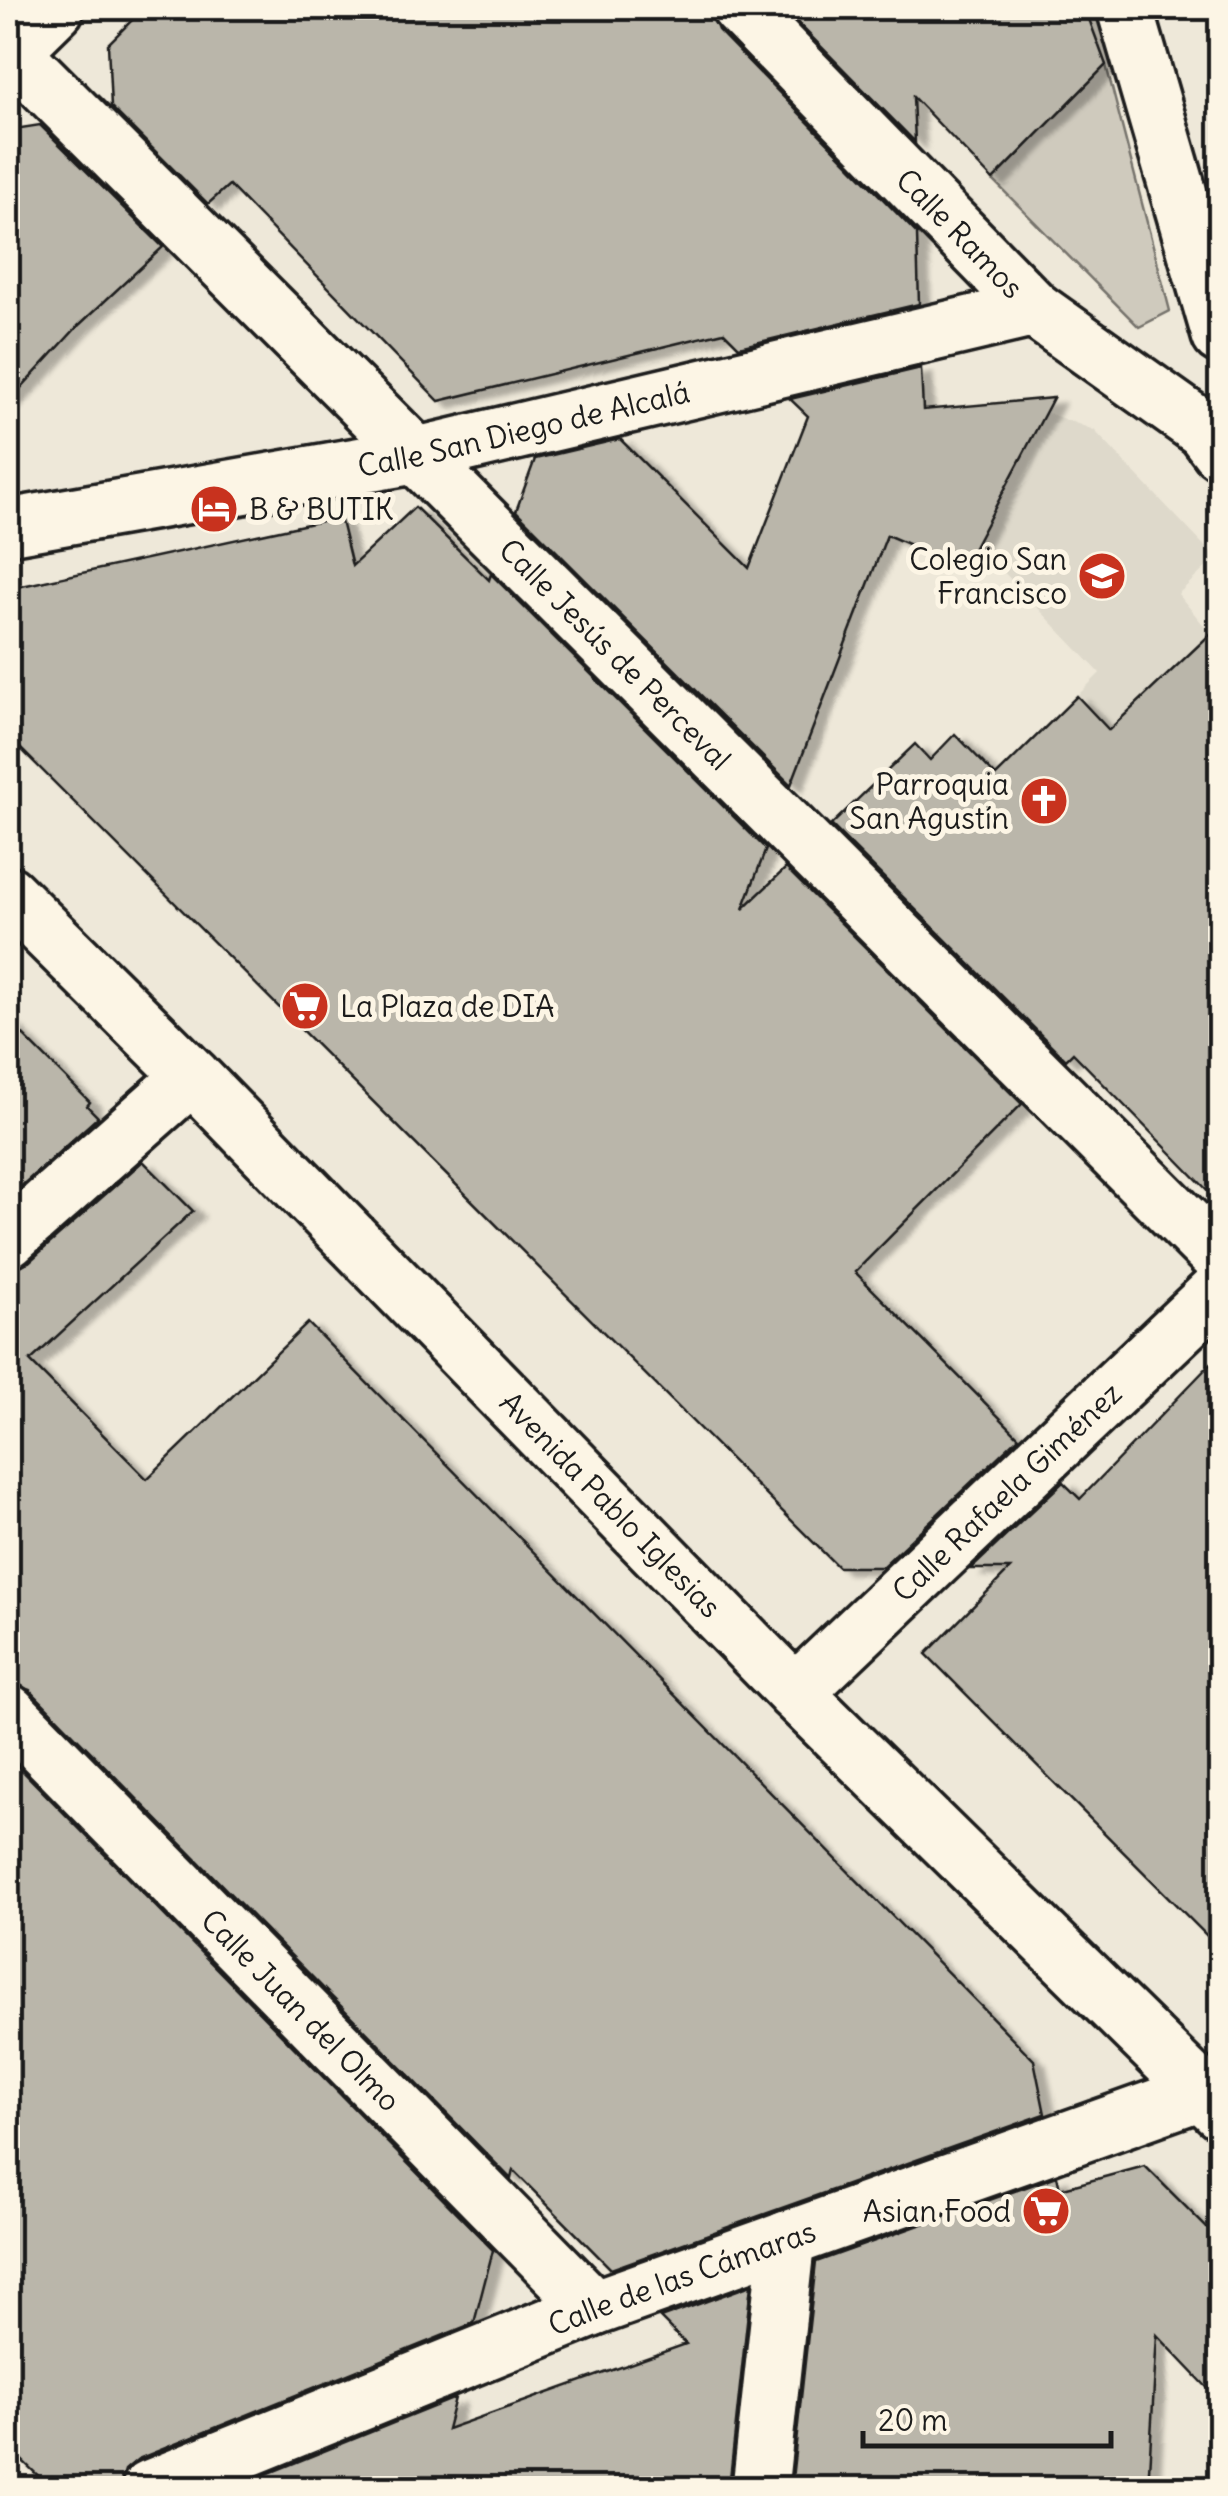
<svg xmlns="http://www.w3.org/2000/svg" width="1228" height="2496" font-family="Delius,sans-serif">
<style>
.built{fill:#ded9cb}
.green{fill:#cfcabd;stroke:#76736c;stroke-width:2.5}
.building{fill:#bab6aa;stroke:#1c1c1c;stroke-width:2.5;filter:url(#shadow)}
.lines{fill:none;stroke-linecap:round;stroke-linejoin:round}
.minor-casing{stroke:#1c1c1c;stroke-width:62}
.tertiary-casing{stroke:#1c1c1c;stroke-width:62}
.minor{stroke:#fcf5e5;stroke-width:55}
.tertiary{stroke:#fcf5e5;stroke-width:55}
.labels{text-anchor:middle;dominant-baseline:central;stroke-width:10;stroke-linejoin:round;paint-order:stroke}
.street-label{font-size:30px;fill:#1c1c1c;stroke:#fcf5e5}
.poi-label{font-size:30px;fill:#1c1c1c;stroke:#fcf5e5;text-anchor:end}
</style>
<defs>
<filter id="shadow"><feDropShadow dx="11" dy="6" stdDeviation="2.5" flood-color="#0004"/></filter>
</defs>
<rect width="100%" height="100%" fill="#eee8d9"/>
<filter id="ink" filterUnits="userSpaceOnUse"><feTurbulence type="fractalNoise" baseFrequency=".01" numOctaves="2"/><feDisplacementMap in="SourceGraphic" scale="20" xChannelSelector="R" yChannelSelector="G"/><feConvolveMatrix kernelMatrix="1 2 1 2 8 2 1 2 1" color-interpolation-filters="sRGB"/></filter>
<g filter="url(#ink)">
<!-- built -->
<polygon class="built" points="1045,412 1094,430 1216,558 1178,594 1211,634 1109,730 1077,696 1100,673 976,543"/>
<!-- green -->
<polygon class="green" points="1106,65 1170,311 1139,327 993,180"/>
<!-- building -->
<g class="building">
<polygon points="144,8 710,8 718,30 917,234 919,304 739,347 724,332 439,401 229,185 208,204 111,107 108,44"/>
<polygon points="783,8 1085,8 1106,65 993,180 913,97 915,142"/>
<polygon points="40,125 163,247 78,326 8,402 8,130"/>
<polygon points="921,368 923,410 1053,398 963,568 887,535 791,785 516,511 535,459 620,439 749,568 808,416 790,399"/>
<polygon points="415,507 489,580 491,574 766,849 743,909 786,868 1022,1104 855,1272 1019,1437 882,1567 838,1567 8,736 8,589 340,517 352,566"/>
<polygon points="1220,625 1220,1203 1073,1053 1066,1060 831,825 915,744 930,760 955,734 996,776 1077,696 1109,730"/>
<polygon points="8,1020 90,1102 87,1106 98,1117 8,1198"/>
<polygon points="143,1161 193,1211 30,1361 147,1479 308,1323 1034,2060 1045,2114 611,2269 513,2170 511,2179 30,1690 8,1682 8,1269 29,1262"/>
<polygon points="1220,1354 1220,1949 926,1654 1010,1569 971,1569 1063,1482 1080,1499"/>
<polygon points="8,1756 493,2250 474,2323 138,2459 125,2470 120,2488 51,2488 8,2447"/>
<polygon points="1145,2166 1220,2241 1220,2401 1157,2335 1148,2488 791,2488 816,2262 1057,2176 1060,2189"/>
<polygon points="751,2285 729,2488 232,2488 455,2398 447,2429 686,2344 660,2318"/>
</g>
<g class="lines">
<!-- minor casing -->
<g class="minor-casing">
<g id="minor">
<path id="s1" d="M740,8L1034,309L1204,430L1220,451"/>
<polyline points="1125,8 1220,335"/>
<path id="s2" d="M8,48L1220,1258"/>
<polyline points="8,55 56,8"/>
<path id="s3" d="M8,527L414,456L1034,309"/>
<polyline points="8,1239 192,1076"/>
<path id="s4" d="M795,1693L1220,1289"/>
<path id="s5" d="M8,1712L594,2308"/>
<path id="s6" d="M150,2488L594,2308L1220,2085"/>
<polyline points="760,2488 787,2239"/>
</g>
</g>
<!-- tertiary casing -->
<g class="tertiary-casing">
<g id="tertiary">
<path id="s7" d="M8,894L192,1076L795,1693L1220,2110"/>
</g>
</g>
<!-- minor -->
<use href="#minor" class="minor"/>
<!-- tertiary -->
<use href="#tertiary" class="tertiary"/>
</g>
</g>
<!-- icons -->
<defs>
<g id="hotel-disc" transform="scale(2.5)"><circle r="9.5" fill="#c8321e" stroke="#fcf5e5"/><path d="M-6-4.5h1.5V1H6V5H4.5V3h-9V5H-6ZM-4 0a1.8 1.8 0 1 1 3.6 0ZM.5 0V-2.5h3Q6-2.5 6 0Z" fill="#fff"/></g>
<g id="school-disc" transform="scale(2.5)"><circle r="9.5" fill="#c8321e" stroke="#fcf5e5"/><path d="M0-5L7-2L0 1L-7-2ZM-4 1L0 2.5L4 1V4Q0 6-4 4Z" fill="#fff"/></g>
<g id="church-disc" transform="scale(2.5)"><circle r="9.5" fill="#c8321e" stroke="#fcf5e5"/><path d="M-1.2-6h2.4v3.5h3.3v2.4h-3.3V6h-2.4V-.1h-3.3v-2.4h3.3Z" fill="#fff"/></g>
<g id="supermarket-disc" transform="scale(2.5)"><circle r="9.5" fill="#c8321e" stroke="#fcf5e5"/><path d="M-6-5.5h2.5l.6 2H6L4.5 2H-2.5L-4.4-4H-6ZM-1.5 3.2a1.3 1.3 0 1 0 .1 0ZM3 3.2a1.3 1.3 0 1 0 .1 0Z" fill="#fff"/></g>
</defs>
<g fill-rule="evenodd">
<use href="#hotel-disc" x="214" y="509"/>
<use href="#school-disc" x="1102" y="576"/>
<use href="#church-disc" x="1044" y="801"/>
<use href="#supermarket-disc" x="305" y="1006"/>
<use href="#supermarket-disc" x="1046" y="2211"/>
</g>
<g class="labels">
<!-- street labels -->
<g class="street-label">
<text stroke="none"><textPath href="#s1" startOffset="315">Calle Ramos</textPath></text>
<text stroke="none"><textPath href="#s3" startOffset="525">Calle San Diego de Alcalá</textPath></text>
<text stroke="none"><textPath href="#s2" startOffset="858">Calle Jesús de Perceval</textPath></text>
<text stroke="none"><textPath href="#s4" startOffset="292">Calle Rafaela Giménez</textPath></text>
<text stroke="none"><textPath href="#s7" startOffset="858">Avenida Pablo Iglesias</textPath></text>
<text stroke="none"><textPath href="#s5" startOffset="418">Calle Juan del Olmo</textPath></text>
<text stroke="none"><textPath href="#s6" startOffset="572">Calle de las Cámaras</textPath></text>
</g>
<!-- poi labels -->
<g class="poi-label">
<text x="249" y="509" text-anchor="start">B &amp; BUTIK</text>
<text x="1067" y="559">Colegio San<tspan x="1067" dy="34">Francisco</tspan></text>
<text x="1009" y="784">Parroquia<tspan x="1009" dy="34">San Agustín</tspan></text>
<text x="340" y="1006" text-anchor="start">La Plaza de DIA</text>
<text x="1011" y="2211">Asian Food</text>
</g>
</g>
<!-- margin -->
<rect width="1228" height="2496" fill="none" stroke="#fcf5e5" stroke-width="40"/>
<rect x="20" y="20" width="1188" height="2456" fill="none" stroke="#1c1c1c" stroke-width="4" filter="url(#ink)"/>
<!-- scale -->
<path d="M863 2431v15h248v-15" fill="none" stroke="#1c1c1c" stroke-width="5"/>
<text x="878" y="2431" font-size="30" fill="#1c1c1c" stroke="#fcf5e5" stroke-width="8" paint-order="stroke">20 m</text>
</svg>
